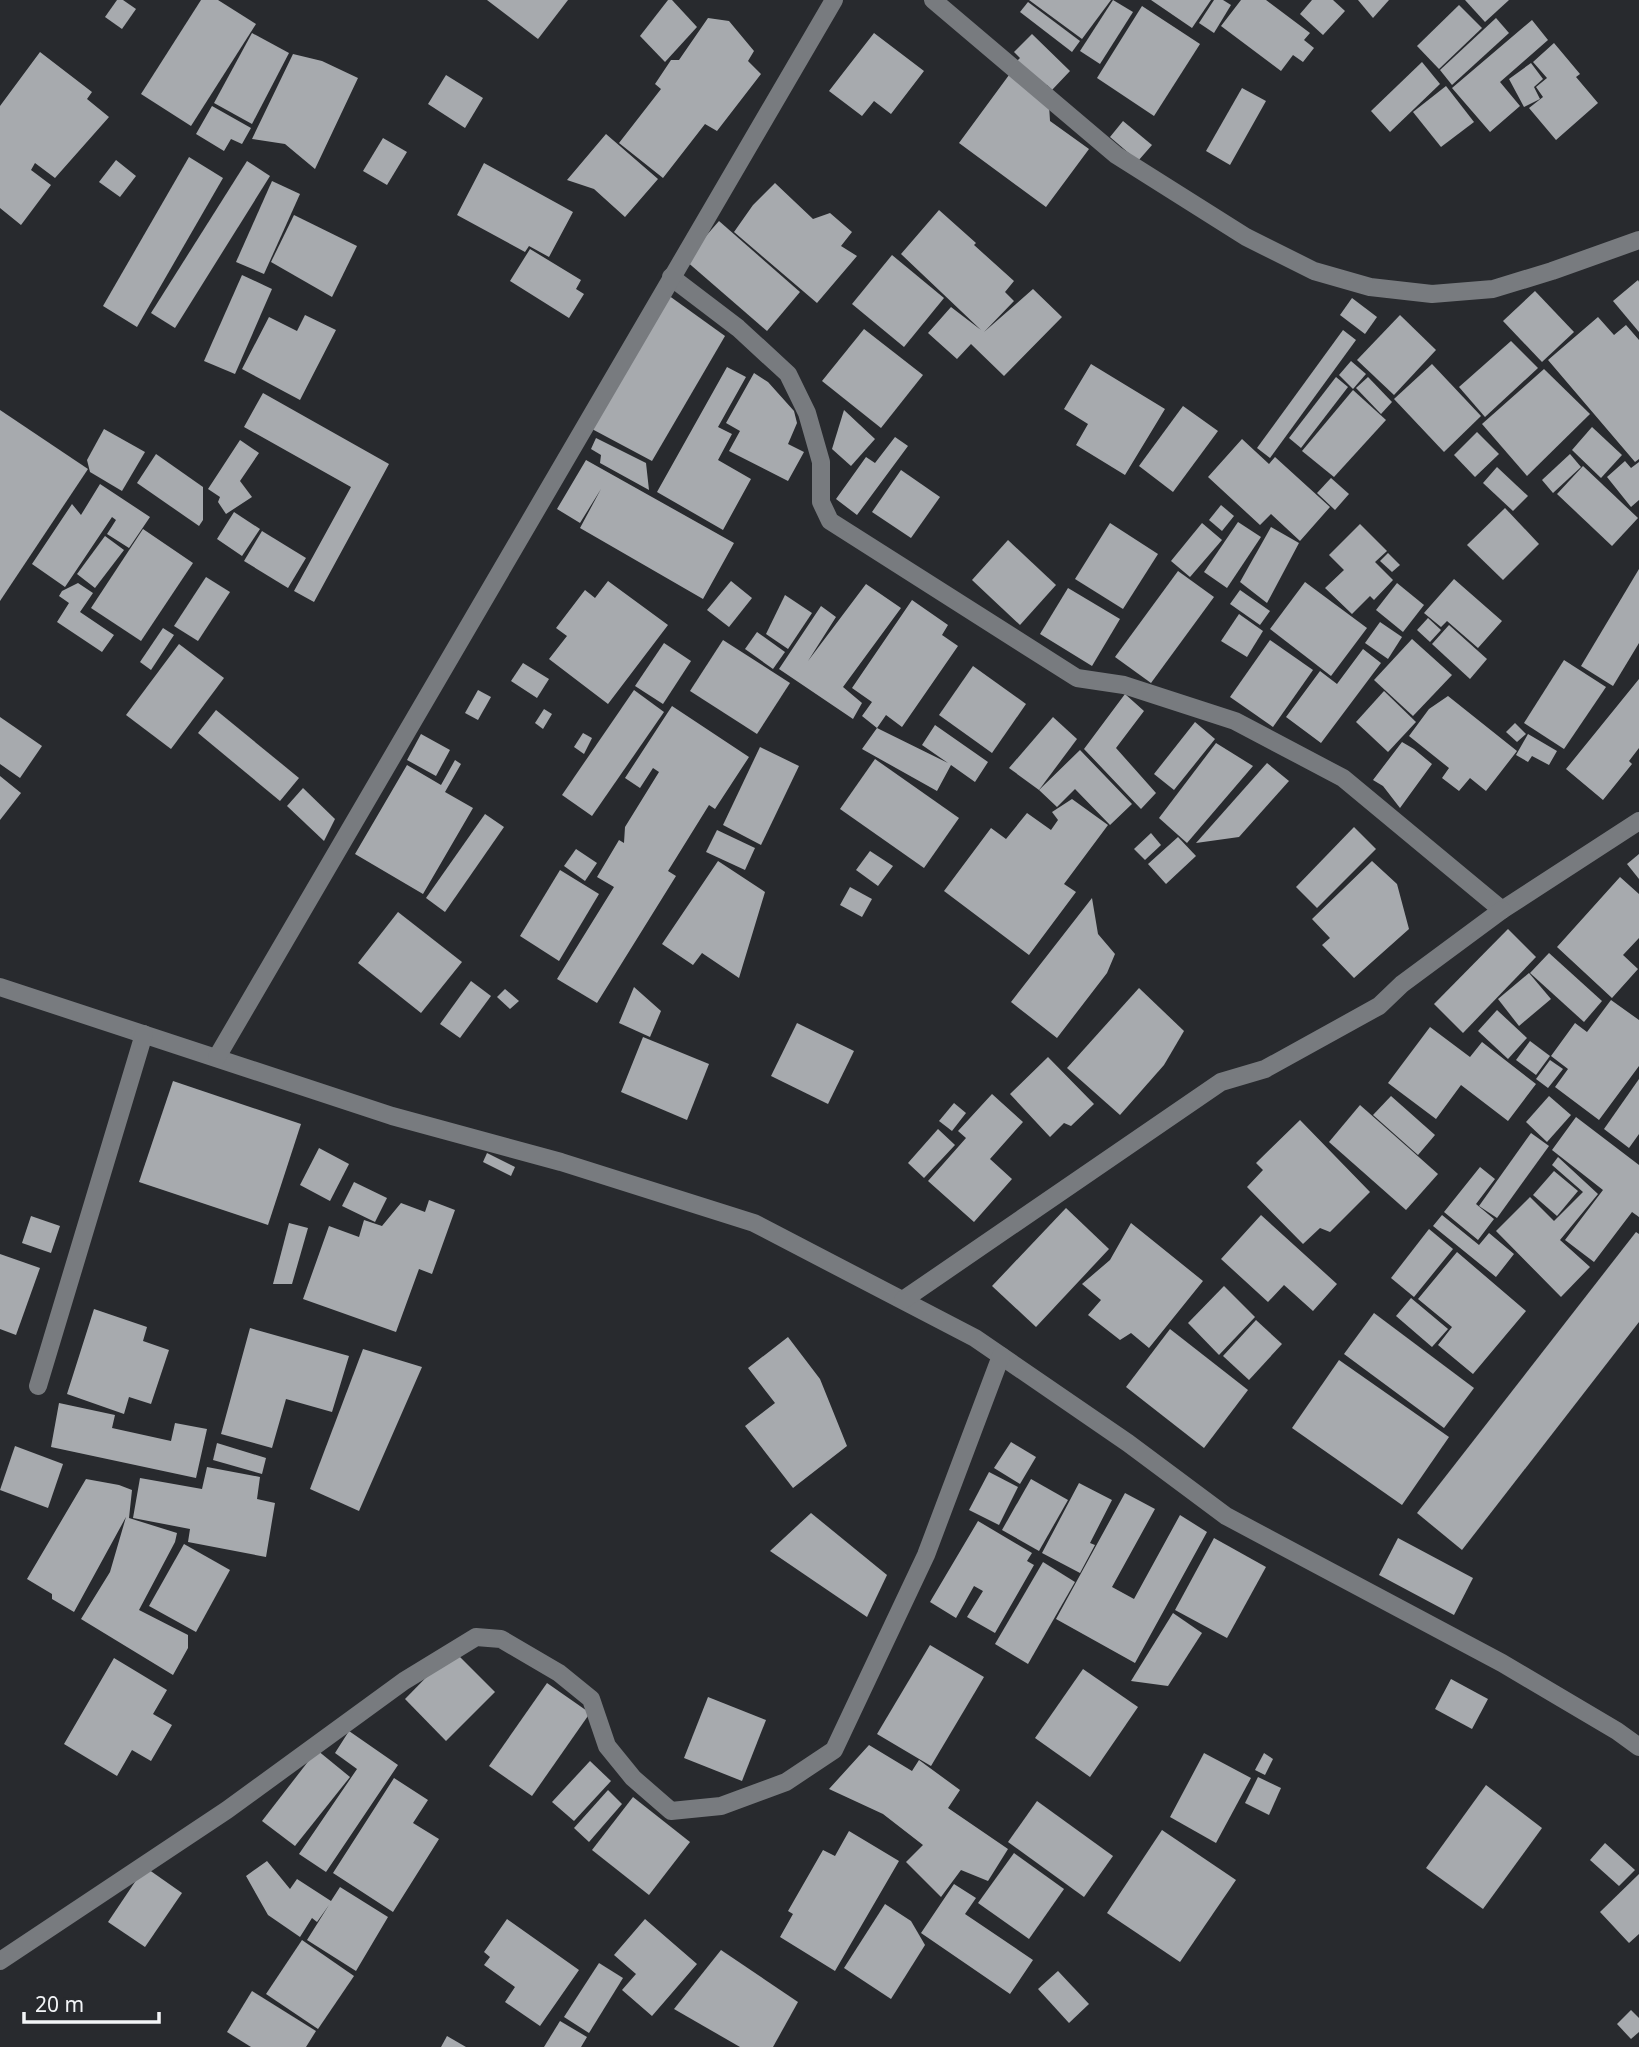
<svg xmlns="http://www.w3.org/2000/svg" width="1639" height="2047" font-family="'Noto Sans',sans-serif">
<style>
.building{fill:#a7aaae}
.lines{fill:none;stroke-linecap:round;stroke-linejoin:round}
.minor{stroke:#787b7f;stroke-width:18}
</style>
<rect width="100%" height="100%" fill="#282a2e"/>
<!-- building -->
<g class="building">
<polygon points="117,0 123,0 136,9 122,29 105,17"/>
<polygon points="201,0 218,0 256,24 191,126 141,94"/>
<polygon points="487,0 568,0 538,39"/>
<polygon points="668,0 672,0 697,27 665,62 640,36"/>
<polygon points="1029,0 1111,0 1082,39"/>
<polygon points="1113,0 1133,12 1100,64 1080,51"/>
<polygon points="1151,0 1211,0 1192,28"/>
<polygon points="1214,0 1223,0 1231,5 1214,33 1199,23"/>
<polygon points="1241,0 1266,0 1310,33 1304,40 1314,48 1303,62 1293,55 1281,71 1221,26"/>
<polygon points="1312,0 1333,0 1345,11 1323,35 1300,14"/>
<polygon points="1358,0 1389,0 1373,18"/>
<polygon points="1465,0 1509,0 1485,22"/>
<polygon points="1028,2 1080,41 1072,52 1020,12"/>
<polygon points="1459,5 1482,28 1439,69 1417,46"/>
<polygon points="1142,6 1200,44 1154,116 1097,78"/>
<polygon points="708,18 729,21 754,51 748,61 761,74 717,131 705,124 663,178 619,143 661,89 655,84 671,60 679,60"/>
<polygon points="1496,18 1509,33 1452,85 1440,70"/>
<polygon points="1532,20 1548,40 1500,82 1520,106 1490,132 1452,88"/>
<polygon points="252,33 289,53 252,124 214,103"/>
<polygon points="874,33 924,71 891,114 874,101 862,116 829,91"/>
<polygon points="1032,34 1070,71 1052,90 1047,85 1042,90 1015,63 1020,58 1014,52"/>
<polygon points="1554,43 1580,74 1576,77 1598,103 1556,140 1529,108 1543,97 1536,87 1547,78 1533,62"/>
<polygon points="40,52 92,92 87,99 109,117 55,178 35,163 31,170 51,185 21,225 0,208 0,106"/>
<polygon points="293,54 322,61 358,78 315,169 285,144 252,139"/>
<polygon points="1422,62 1440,84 1390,132 1371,111"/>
<polygon points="1531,63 1543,79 1534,87 1540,99 1524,107 1509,79"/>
<polygon points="446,75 483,98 465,128 428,104"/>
<polygon points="1009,75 1049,105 1050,121 1089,149 1046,207 959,143"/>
<polygon points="1446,86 1474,122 1441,147 1413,112"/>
<polygon points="1242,88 1266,101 1230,165 1206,151"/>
<polygon points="212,106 251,128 242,144 231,139 224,151 196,134"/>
<polygon points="1123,121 1152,145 1138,161 1110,137"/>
<polygon points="606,134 658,179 625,217 594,189 567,180"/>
<polygon points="383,138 407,152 387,185 363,171"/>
<polygon points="189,157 223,178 137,327 103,306"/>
<polygon points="116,160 136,176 120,197 99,182"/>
<polygon points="247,161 270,176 175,328 151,313"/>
<polygon points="484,163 573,212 549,257 529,246 525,252 457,215"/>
<polygon points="272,181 300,194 264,274 236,262"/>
<polygon points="775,183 813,219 830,213 852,232 841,246 857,256 817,303 734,232 753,205"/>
<polygon points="939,210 976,243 974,245 1014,281 1005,292 1014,301 984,332 1033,289 1062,317 1004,376 971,344 957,359 928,333 951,307 981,330 901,254"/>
<polygon points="294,215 357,246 332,297 271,262"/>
<polygon points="719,221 800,292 767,331 685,260"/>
<polygon points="530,249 581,280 576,289 584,294 569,318 510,281"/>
<polygon points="892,255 944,298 904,347 852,304"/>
<polygon points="242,275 272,289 235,374 204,361"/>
<polygon points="1638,280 1639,282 1639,332 1613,301"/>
<polygon points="1535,291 1574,332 1542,362 1503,321"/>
<polygon points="668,295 725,336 652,461 592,429"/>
<polygon points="1352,298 1377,317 1365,334 1340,315"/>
<polygon points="305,315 336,330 300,400 242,369 269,317 297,331"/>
<polygon points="1400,315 1436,350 1394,395 1357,360"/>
<polygon points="1598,317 1614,335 1626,325 1639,340 1639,459 1635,462 1548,360"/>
<polygon points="864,329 923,375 881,428 822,381"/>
<polygon points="1343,330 1356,340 1270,458 1257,448"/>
<polygon points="1511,341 1538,368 1485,417 1459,387"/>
<polygon points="1351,361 1366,374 1353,389 1339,375"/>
<polygon points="1091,364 1165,409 1125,475 1076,445 1088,424 1064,409"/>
<polygon points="1432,364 1481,416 1444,452 1394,399"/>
<polygon points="727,367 746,377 718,427 732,434 718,460 751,479 723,530 657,492"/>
<polygon points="1544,369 1590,414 1527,476 1482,424"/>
<polygon points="754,373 768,382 794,411 797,423 788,444 804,452 788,481 729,451 740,431 726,423"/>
<polygon points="1336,377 1348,387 1301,448 1289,438"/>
<polygon points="1368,377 1392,402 1381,414 1356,388"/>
<polygon points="1353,390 1386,420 1334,477 1302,451"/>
<polygon points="263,393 389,464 314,602 294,591 351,487 244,427"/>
<polygon points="1183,406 1218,431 1173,492 1139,466"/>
<polygon points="0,410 88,469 0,601"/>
<polygon points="844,410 875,439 851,466 832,449"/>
<polygon points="1592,427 1622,455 1601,478 1572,450"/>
<polygon points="104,429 145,452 122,491 90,472 87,460"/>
<polygon points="1477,432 1499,454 1475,477 1454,455"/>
<polygon points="895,437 908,446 857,515 836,499 866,457 875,463"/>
<polygon points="596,438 646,463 649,490 600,463 601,455 591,449"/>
<polygon points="1242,439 1269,464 1275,457 1330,507 1300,541 1271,514 1260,525 1208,477"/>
<polygon points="240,440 259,453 240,481 252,497 226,514 218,502 220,497 208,489"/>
<polygon points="156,454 203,487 203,520 199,526 137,483"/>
<polygon points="1570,454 1581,467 1553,493 1542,480"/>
<polygon points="586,460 734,543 703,599 580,528 601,489 580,523 557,509"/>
<polygon points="1625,461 1631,468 1639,462 1639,500 1631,507 1607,477"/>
<polygon points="1583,466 1638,518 1612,546 1557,494"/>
<polygon points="1497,467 1528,496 1513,511 1483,483"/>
<polygon points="901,470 940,497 911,538 872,512"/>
<polygon points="1331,478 1349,494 1335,510 1317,493"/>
<polygon points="100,484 150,517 129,548 107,534 116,520 112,517 65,587 32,564 72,504 81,515"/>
<polygon points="1221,505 1234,516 1222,531 1209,520"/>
<polygon points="1505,508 1539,544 1503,580 1467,545"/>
<polygon points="234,512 260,529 242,556 217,539"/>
<polygon points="1238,522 1261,537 1227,588 1204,572"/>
<polygon points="1110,523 1158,554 1123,609 1075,579"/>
<polygon points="1202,523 1222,540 1190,577 1171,561"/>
<polygon points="1360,524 1387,551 1375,562 1393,580 1374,600 1370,596 1352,614 1325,588 1344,570 1329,555"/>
<polygon points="1271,527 1299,543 1267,603 1240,582"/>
<polygon points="143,529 193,563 141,641 91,608"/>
<polygon points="262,531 306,558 288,588 244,561"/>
<polygon points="105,536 124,550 95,588 77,574"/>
<polygon points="1008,540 1056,585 1020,625 972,580"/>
<polygon points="1388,553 1400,565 1392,572 1380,561"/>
<polygon points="1639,569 1639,643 1613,686 1581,666"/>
<polygon points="1178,571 1214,597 1151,683 1115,657"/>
<polygon points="206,577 230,592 198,641 174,626"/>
<polygon points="1454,579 1502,621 1478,648 1447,621 1441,627 1424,613"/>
<polygon points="608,581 668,625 608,704 549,659 567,636 556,628 585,590 595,598"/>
<polygon points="731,581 752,598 729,627 707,610"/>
<polygon points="1305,582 1367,628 1331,676 1270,629"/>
<polygon points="78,583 93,593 80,612 114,635 102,652 57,622 69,603 59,596 62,591"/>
<polygon points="1397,583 1424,605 1403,632 1376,610"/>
<polygon points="866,584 901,608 843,687 862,703 853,719 779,669 821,606 836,617 808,661"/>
<polygon points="1068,588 1120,619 1092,666 1040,634"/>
<polygon points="1240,590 1270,611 1260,625 1230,604"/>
<polygon points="785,595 812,613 788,649 766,634"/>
<polygon points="912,600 948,625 942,635 958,646 902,727 886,715 877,728 862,716 872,702 852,688"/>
<polygon points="1239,614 1263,631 1247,657 1221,641"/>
<polygon points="1428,618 1441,630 1430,642 1417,630"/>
<polygon points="1380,622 1402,637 1388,659 1365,643"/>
<polygon points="1449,625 1487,659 1470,679 1432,644"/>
<polygon points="163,628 174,635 151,670 140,662"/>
<polygon points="757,632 785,652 773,669 745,649"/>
<polygon points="1412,639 1452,675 1413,716 1374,680"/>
<polygon points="723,640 790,683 757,734 690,691"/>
<polygon points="1270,640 1313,670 1273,727 1230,697"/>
<polygon points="664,643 691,661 663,704 635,686"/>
<polygon points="179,644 224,678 171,749 126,715"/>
<polygon points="1363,649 1381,663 1321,743 1286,717 1320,671 1337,684"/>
<polygon points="1564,660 1606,687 1564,749 1524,723"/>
<polygon points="523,663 549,679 537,698 511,681"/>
<polygon points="973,666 1026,704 992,753 939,715"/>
<polygon points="1639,679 1639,748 1629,761 1632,764 1603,800 1566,769"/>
<polygon points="478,690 491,697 478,720 465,713"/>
<polygon points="634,690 664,712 592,816 562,795"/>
<polygon points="1384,691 1416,722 1388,752 1356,722"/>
<polygon points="1125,694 1144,711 1116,748 1156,793 1141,809 1084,749"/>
<polygon points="1448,696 1517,751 1486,791 1470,778 1459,791 1442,778 1449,768 1409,736 1429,709"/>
<polygon points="672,706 749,757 715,809 709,805 668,871 676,876 597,1003 557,979 614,887 597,877 619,840 624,843 625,827 659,772 653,768 640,788 625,778"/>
<polygon points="544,709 552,714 543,729 535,723"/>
<polygon points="216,710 299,778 280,801 198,733"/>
<polygon points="0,717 42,746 20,778 0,764"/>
<polygon points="1053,717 1077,739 1039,790 1009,768"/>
<polygon points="1195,722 1215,739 1174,790 1154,774"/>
<polygon points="1515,723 1526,734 1517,742 1506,732"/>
<polygon points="935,725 988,762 975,782 951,765 937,791 862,749 877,728 948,763 922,745"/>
<polygon points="583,733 592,738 584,754 574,747"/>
<polygon points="421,734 450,750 436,776 407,760"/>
<polygon points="1528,734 1557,751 1549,765 1532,756 1528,762 1516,755"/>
<polygon points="1402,742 1414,749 1432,764 1400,808 1383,786 1373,780"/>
<polygon points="1216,743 1253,766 1187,843 1159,818"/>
<polygon points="760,747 799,766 761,845 723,825"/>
<polygon points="1080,750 1132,804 1110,825 1075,789 1057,807 1039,790"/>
<polygon points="875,759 959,818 924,868 840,809"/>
<polygon points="455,760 461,764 445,792 473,808 423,894 355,854 407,765 441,785"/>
<polygon points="1267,763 1289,781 1239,837 1196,843"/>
<polygon points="0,776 21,793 0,820"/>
<polygon points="303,788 335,819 324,841 287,806"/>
<polygon points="1072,799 1108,825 1064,884 1076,892 1029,955 944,891 991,828 1006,839 1027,813 1051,830 1058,820 1052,812"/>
<polygon points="485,814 504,827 445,912 426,898"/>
<polygon points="1354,827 1376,849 1317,908 1296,887"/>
<polygon points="717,830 755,848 745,870 706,852"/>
<polygon points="1151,833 1161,845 1145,860 1134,849"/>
<polygon points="1178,837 1196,856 1166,884 1148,864"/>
<polygon points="576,849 597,863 585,881 564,866"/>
<polygon points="870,851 893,866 878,886 856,870"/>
<polygon points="1639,854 1639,879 1627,864"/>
<polygon points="718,861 765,892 739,978 702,953 693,965 662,944"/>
<polygon points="1372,861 1397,884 1409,929 1354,978 1322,945 1330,938 1312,919"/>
<polygon points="560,870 599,894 559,961 520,936"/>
<polygon points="1620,877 1639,894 1639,938 1623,955 1638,969 1612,998 1557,947"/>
<polygon points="850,887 872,899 862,917 840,905"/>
<polygon points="1092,898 1098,934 1115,954 1107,973 1057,1038 1011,1002"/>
<polygon points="398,912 462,962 421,1013 358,963"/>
<polygon points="1508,929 1536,957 1463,1033 1434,1004"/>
<polygon points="1549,953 1602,1001 1584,1022 1530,973"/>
<polygon points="1529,973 1551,999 1519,1026 1498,999"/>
<polygon points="471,981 491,996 460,1038 440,1024"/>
<polygon points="634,987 661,1011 650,1037 619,1023"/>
<polygon points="1139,988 1184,1031 1164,1065 1120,1115 1067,1068"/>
<polygon points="505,989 519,1001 510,1009 497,997"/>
<polygon points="1611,1000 1639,1020 1639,1066 1599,1120 1555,1087 1568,1069 1551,1056 1575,1023 1587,1032"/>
<polygon points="1497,1010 1527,1038 1508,1059 1478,1031"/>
<polygon points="797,1023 854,1051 828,1104 771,1076"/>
<polygon points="1430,1027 1470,1057 1482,1042 1536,1084 1508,1121 1461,1085 1436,1119 1388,1083"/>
<polygon points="643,1037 709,1064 687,1120 621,1092"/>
<polygon points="1530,1041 1550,1056 1536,1075 1516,1060"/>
<polygon points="1048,1057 1094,1104 1071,1126 1064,1123 1050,1137 1010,1094"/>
<polygon points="1550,1060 1563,1069 1548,1088 1536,1079"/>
<polygon points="1639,1079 1639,1134 1629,1148 1604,1129"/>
<polygon points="173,1081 301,1124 268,1225 139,1182"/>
<polygon points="992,1094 1023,1122 990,1159 1012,1179 974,1222 928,1181 966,1138 958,1131"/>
<polygon points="1391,1096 1435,1135 1418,1155 1373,1115"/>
<polygon points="1549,1096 1571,1115 1547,1142 1526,1122"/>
<polygon points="954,1103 966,1113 952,1131 939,1121"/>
<polygon points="1360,1105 1438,1174 1406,1210 1329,1142"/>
<polygon points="1576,1117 1639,1165 1639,1217 1632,1212 1594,1262 1565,1240 1603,1190 1552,1150"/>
<polygon points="1300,1120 1370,1192 1330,1232 1320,1228 1303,1244 1247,1187 1263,1170 1256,1163"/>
<polygon points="938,1129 955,1145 924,1178 908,1163"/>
<polygon points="1531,1133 1549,1146 1497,1218 1479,1206"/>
<polygon points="319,1148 349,1164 330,1201 300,1185"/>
<polygon points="487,1153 515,1167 511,1176 483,1162"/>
<polygon points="1558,1157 1598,1194 1560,1240 1590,1267 1561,1297 1496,1231 1530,1197 1554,1221 1583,1192 1552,1165"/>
<polygon points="1480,1167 1495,1179 1476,1204 1494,1219 1478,1240 1444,1212"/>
<polygon points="1554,1171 1578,1191 1557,1216 1533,1195"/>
<polygon points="354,1182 387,1198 375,1222 342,1206"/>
<polygon points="429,1200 455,1210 432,1274 419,1269 396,1332 303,1299 329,1226 359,1237 364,1220 382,1226 401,1203 425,1212"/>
<polygon points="1066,1208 1109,1249 1036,1327 992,1286"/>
<polygon points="1261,1215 1337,1284 1313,1311 1284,1285 1268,1302 1221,1259"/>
<polygon points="1442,1215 1479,1245 1489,1233 1514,1254 1496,1277 1433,1226"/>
<polygon points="31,1216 60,1226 51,1253 22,1243"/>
<polygon points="289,1223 308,1228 292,1284 273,1284"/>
<polygon points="1131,1223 1203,1281 1149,1348 1131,1333 1120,1340 1088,1315 1101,1300 1082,1284 1110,1260"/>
<polygon points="1429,1229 1453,1249 1414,1297 1391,1278"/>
<polygon points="1636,1232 1639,1234 1639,1322 1462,1550 1417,1513"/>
<polygon points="1457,1252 1526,1311 1473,1374 1438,1345 1452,1327 1418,1299"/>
<polygon points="0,1254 40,1268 16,1335 0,1329"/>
<polygon points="1224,1286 1255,1317 1219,1355 1188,1323"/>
<polygon points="1411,1298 1448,1329 1432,1347 1396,1316"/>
<polygon points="94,1309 147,1327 143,1341 169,1350 151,1404 129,1397 124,1414 67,1394"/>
<polygon points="1374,1313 1474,1388 1444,1428 1344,1354"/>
<polygon points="1256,1320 1282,1344 1249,1380 1223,1356"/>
<polygon points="250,1328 349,1356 332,1412 286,1399 272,1448 221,1434"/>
<polygon points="1170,1329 1248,1390 1204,1448 1126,1387"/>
<polygon points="788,1337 820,1379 847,1446 793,1488 745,1426 775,1403 748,1368"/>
<polygon points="363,1349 422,1367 359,1511 310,1489"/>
<polygon points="1339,1360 1449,1437 1402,1505 1292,1428"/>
<polygon points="59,1403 115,1415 112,1428 171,1441 175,1423 207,1429 196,1478 51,1447"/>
<polygon points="1011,1442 1036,1457 1020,1484 994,1468"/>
<polygon points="217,1443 266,1458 262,1474 213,1460"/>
<polygon points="15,1446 63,1464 48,1508 0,1490"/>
<polygon points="207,1467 260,1477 257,1499 275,1503 266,1557 188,1542 190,1529 133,1518 140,1478 202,1489"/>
<polygon points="989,1472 1018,1487 999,1525 969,1510"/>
<polygon points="86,1479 119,1485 132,1490 129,1518 177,1533 175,1542 139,1610 188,1635 188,1648 173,1675 81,1619 110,1572 126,1517 74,1612 52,1599 52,1594 27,1579"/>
<polygon points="1031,1479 1068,1500 1039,1551 1002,1530"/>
<polygon points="1079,1483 1112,1500 1090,1543 1095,1545 1080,1573 1042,1553"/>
<polygon points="1125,1493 1155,1509 1112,1587 1134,1599 1180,1515 1207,1532 1135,1663 1056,1619"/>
<polygon points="811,1513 887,1575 867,1617 770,1551"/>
<polygon points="978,1521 1032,1553 1027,1561 1034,1565 995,1633 967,1617 983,1591 974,1586 956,1618 930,1602"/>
<polygon points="1214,1538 1266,1567 1227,1638 1175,1610"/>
<polygon points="1398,1538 1473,1578 1454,1615 1379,1575"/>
<polygon points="184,1544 230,1570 196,1632 149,1606"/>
<polygon points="1043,1562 1075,1582 1028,1664 995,1644"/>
<polygon points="1173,1613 1202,1633 1168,1686 1131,1681"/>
<polygon points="930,1645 984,1677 931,1766 877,1734"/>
<polygon points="453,1650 495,1692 446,1741 405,1699"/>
<polygon points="114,1658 167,1690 153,1714 172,1725 151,1761 132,1750 117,1776 64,1744"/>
<polygon points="1083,1669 1138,1707 1090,1777 1035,1738"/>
<polygon points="1451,1679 1488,1699 1472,1729 1435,1709"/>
<polygon points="547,1683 590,1713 532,1796 489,1766"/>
<polygon points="708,1697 766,1720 742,1781 684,1758"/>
<polygon points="349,1731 398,1765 326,1872 299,1854 357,1769 335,1753"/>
<polygon points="869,1745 912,1771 919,1760 960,1790 948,1808 1008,1849 988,1881 961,1870 941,1897 906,1862 923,1845 883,1814 829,1789"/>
<polygon points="317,1750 350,1777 295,1846 262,1821"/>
<polygon points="1204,1753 1251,1778 1216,1843 1170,1817"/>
<polygon points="1264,1753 1273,1759 1265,1775 1255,1770"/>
<polygon points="590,1761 611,1781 574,1821 552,1802"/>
<polygon points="1258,1777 1281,1788 1269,1815 1245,1803"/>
<polygon points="394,1778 428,1800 413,1823 439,1839 393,1912 333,1873"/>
<polygon points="1486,1785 1542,1828 1483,1909 1426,1868"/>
<polygon points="608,1790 622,1804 589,1842 574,1828"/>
<polygon points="633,1797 690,1842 649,1895 592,1850"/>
<polygon points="1037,1801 1113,1856 1084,1897 1008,1842"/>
<polygon points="1162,1830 1236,1880 1180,1962 1107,1913"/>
<polygon points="849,1831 899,1861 835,1971 780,1937 793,1914 788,1911 823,1850 835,1856"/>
<polygon points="1605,1843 1635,1870 1619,1886 1590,1860"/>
<polygon points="1014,1853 1064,1889 1029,1939 978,1903"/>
<polygon points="267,1861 290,1889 297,1879 331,1901 340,1887 388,1917 356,1971 307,1940 329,1905 317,1922 312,1918 300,1937 268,1915 246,1876"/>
<polygon points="145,1867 182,1893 145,1947 108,1922"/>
<polygon points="1639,1874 1639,1934 1629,1943 1600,1912"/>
<polygon points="954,1884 976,1898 965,1914 1033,1960 1010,1994 921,1933"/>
<polygon points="885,1904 911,1921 925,1945 891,1999 844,1968"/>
<polygon points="507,1919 579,1970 540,2026 505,2002 515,1987 484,1965 490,1957 484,1952"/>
<polygon points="645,1919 697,1964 652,2016 622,1990 636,1974 614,1955"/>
<polygon points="302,1940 354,1976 318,2029 266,1994"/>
<polygon points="721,1950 798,2002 773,2047 740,2047 674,2009"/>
<polygon points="599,1963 623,1978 589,2033 564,2017"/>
<polygon points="1058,1971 1089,2004 1069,2023 1038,1989"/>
<polygon points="252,1991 316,2031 306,2047 251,2047 227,2032"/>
<polygon points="1631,2010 1639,2018 1639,2032 1631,2039 1617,2024"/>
<polygon points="560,2021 587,2037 581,2047 544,2047"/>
<polygon points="447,2036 466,2047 441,2047"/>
</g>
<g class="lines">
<!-- minor -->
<g class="minor">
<polyline points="933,0 1116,155 1246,237 1314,271 1370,287 1432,294 1493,289 1552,271 1639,240"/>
<polyline points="671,277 738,328 788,374 807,413 821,462 821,502 830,521 1077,678 1124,685 1235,721 1343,778 1502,910 1639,821"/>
<polyline points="0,987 392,1116 561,1162 754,1223 975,1338 1128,1443 1226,1516 1502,1663 1617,1731 1639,1747"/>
<polyline points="217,1057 834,0"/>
<polyline points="903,1300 1221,1082 1265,1069 1379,1006 1402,984 1502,910"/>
<polyline points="38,1386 144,1034"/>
<polyline points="0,1961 227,1810 404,1681 476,1637 501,1639 559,1673 591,1699 607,1746 633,1778 671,1811 721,1806 786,1782 834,1750 926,1555 1001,1356"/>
</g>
</g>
<!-- scale -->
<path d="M24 2012v10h135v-10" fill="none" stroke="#f3f5f7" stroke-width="3.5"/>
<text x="35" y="2012" font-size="21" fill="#f3f5f7" stroke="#282a2e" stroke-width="5" paint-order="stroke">20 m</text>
</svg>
